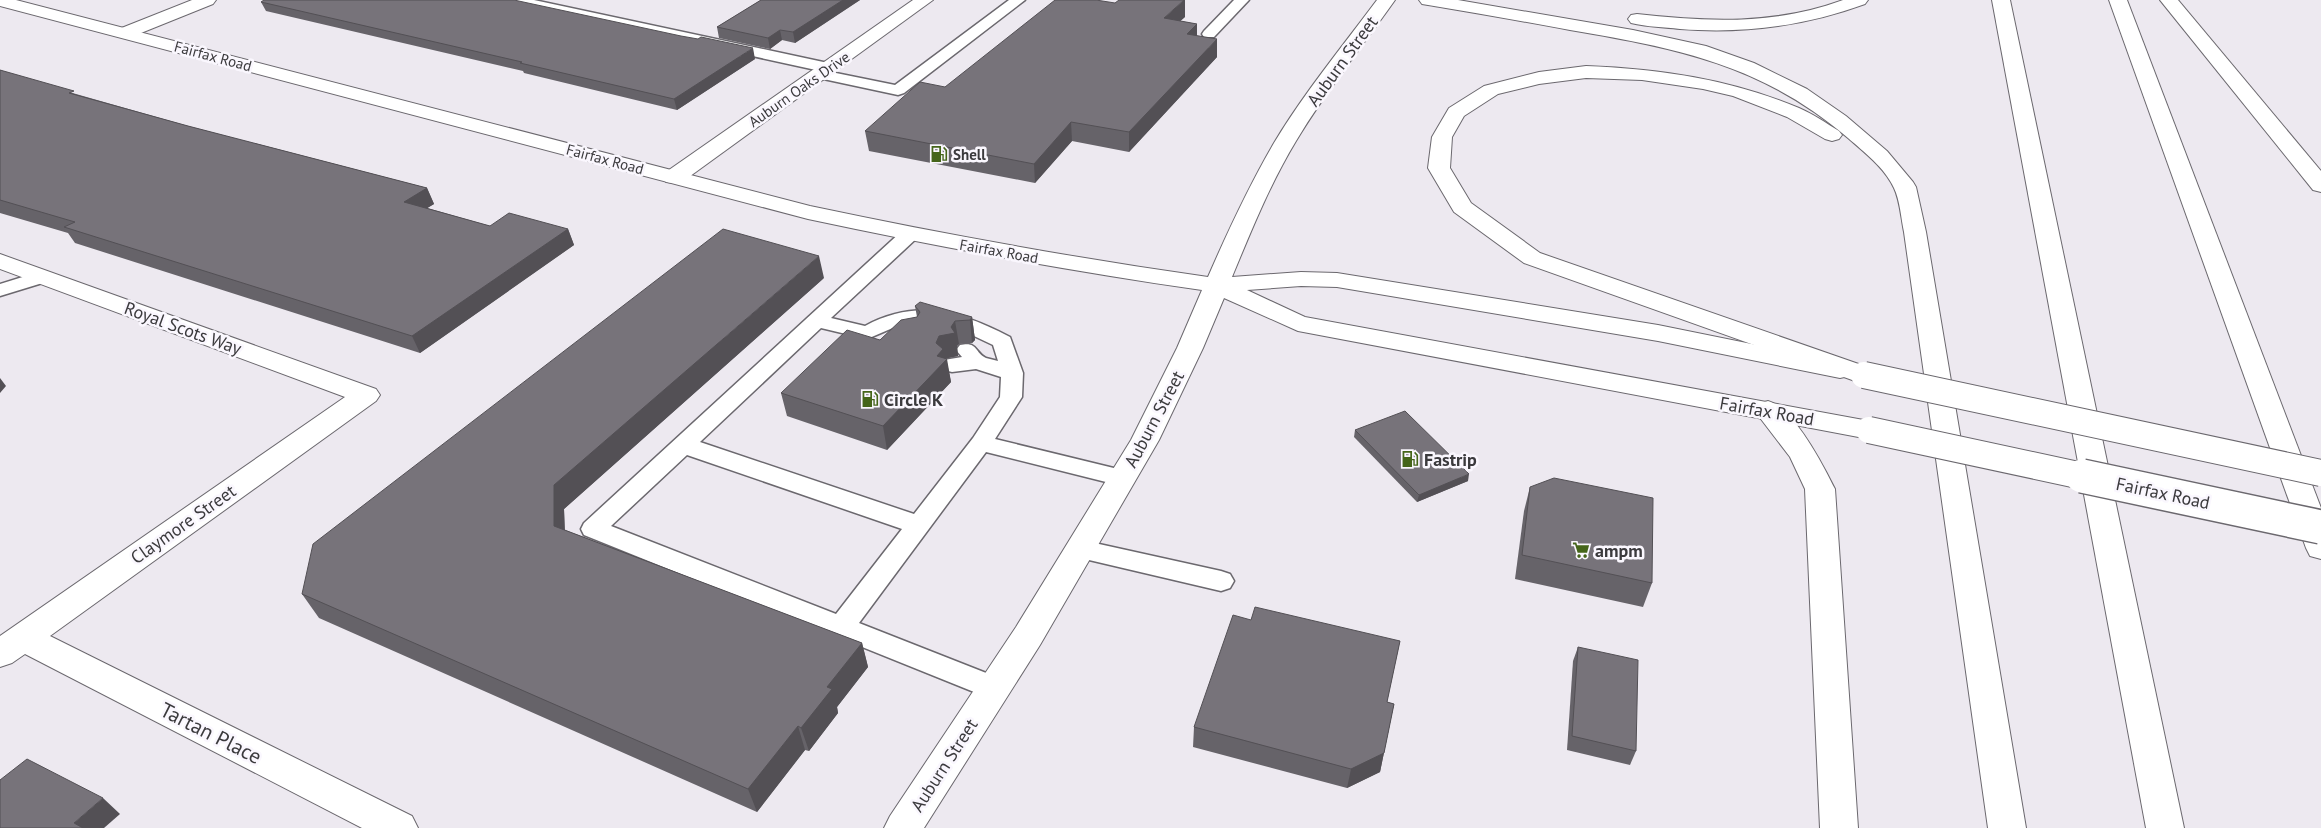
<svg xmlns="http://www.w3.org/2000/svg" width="2321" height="828" font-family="'PT Sans',sans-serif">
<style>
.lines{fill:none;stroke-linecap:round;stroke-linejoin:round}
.service-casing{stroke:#6b686e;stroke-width:3}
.minor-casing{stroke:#6b686e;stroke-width:2}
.secondary-casing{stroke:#6b686e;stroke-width:2}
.motorway-casing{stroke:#6b686e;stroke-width:2}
.service{fill:#fff;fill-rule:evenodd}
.minor{fill:#fff;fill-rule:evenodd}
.secondary{fill:#fff;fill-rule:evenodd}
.motorway{fill:#fff;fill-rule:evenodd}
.secondary-bridge-far1-casing{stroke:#6b686e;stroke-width:28;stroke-linecap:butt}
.secondary-bridge-casing{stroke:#6b686e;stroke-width:36;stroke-linecap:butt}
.secondary-bridge-far1{stroke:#fff;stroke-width:26}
.secondary-bridge{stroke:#fff;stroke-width:33}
.wall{fill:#666369}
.shaded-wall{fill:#535055}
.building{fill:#77737a;stroke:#535055}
.labels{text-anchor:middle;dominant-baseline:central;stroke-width:5;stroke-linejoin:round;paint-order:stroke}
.far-street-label{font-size:15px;fill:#3b3a3d;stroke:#faf7fe}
.far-poi-label{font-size:15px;font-weight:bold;fill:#3b3a3d;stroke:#faf7fe;text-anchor:start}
.street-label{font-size:18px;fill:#3b3a3d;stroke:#faf7fe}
.poi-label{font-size:18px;font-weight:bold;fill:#3b3a3d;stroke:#faf7fe;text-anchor:start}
.near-street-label{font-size:21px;fill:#3b3a3d;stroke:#faf7fe}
</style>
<rect width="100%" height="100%" fill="#ede9f0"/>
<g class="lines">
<!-- service casing -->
<g class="service-casing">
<g id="service">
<polygon points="508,0 534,0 828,63 833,65 836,68 831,72 895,85 1009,0 1025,0 904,93 898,95 814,77 811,74 816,70 515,4"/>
<polygon points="1234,0 1249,0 1214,37 1204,37 1202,34 1204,31"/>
<path d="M910,228L917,230L919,234L917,238L831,318L865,326C917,298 960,311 1010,337L1023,373L1022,397L995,439L1122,470L1130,472L1134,478L1130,484L1122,486L986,452L859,623L1004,680L1008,688L1004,696L994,700L584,535L581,529L584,523L903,230ZM922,321L957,328L993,345L998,361C994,360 990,359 986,358C974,352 978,341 960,345L956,350L962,357L944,360L941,365L944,370L952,372L976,369L1001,377L1000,397L973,438L914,514L700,442L821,328L867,339L902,324ZM687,455L902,529L836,614L611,526Z"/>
<polygon points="42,271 49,273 52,277 49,281 0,296 0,284"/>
<polygon points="1081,540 1221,571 1230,574 1234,581 1230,588 1221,591 1072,556 1068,549 1072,542"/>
</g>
</g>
<!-- minor casing -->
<g class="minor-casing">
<g id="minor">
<polygon points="192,0 216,0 213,4 131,37 119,37 116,33 119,29"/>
<polygon points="913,0 933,0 682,182 674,183 666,182 663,177 666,172"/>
<polygon points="0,254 376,389 380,395 376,401 50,636 412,816 418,828 362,828 25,654 12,663 0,667 0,636 345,397 0,269"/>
</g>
</g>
<!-- secondary casing -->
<g class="secondary-casing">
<path id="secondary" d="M0,0H16L810,206C942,234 1074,258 1208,277C1228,231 1249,186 1274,143C1304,93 1342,47 1377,0H1395C1362,47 1325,92 1296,141C1270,184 1251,231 1232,277L1301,272L1337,273L1658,325L1840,362L1849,364L1853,370L1849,376L1840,378L1658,341L1337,287L1301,286L1247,290L1305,317L1869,421L1879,423L1883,430L1879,437L1869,439L1298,331L1224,298L1203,348L1159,440L1040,645L924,828H884L890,816L1016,627L1131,440L1177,348L1202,290C1070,271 939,247 808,219L0,6Z"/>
</g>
<!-- motorway casing -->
<g class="motorway-casing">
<g id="motorway">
<path d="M1419,0H1458L1633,30L1706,46L1754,63L1807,89L1846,116L1887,151L1913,182L1916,187L1926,232L2026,828H1988L1904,232C1901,218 1900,200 1894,188C1885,168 1864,152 1848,138C1763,65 1677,48 1570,30C1523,21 1475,13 1428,5L1422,4Z"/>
<path d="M1843,0H1868L1865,4C1805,26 1745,34 1680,29C1664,27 1647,27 1631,23L1628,19L1631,15L1637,14C1707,22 1776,25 1843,0Z"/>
<polygon points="1992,0 2010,0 2184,828 2146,828"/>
<polygon points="2109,0 2127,0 2321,508 2321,559 2310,556 2306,548"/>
<polygon points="2160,0 2178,0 2321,171 2321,192 2313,190"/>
<path d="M1586,66C1660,69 1730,79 1799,108C1813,114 1826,123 1839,131L1842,135L1839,139L1832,141L1825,139L1787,117L1733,96L1703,89L1642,80L1586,78L1539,84L1498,94L1464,116L1452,137L1450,168L1471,203L1540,253L1873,369L1877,375L1873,381L1864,383L1855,381L1524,263L1454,212L1428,168L1432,137L1449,108L1484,86L1539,72Z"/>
<path d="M1768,401C1794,408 1823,465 1835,489L1858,828H1820L1805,489L1790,457L1754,410L1758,404Z"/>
</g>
</g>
<!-- service -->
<use href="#service" class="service"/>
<!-- minor -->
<use href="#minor" class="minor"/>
<!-- secondary -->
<use href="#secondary" class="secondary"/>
<!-- motorway -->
<use href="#motorway" class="motorway"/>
<!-- secondary-bridge-far1 casing -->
<g class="secondary-bridge-far1-casing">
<g id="secondary-bridge-far1">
<polyline points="1864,375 2321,473"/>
<polyline points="1869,430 2087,477"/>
</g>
</g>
<!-- secondary-bridge casing -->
<g class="secondary-bridge-casing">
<polyline id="secondary-bridge" points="2082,476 2321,527"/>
</g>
<!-- secondary-bridge-far1 -->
<use href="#secondary-bridge-far1" class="secondary-bridge-far1"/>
<!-- secondary-bridge -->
<use href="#secondary-bridge" class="secondary-bridge"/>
</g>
<!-- wall -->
<g class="wall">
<polygon points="761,0 860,0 795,43 782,40 770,49 719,38 717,27"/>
<polygon points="261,2 755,59 677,110 524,73 523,71 266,11"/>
<polygon points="1185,17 1180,21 1197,24 1197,36 1217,57 1129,152 1072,141 1035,183 869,151 865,131 945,87"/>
<polygon points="0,70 76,94 188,126 427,188 434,204 427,208 490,226 568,229 574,245 420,353 75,243 68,233 0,213"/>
<polygon points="824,278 564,509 565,530 862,643 868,667 837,707 838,713 809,751 805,750 757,812 319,618 302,594"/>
<polygon points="915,306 972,317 975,340 972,343 959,344 957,346 958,356 946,358 951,382 887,450 787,416 781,393 880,340 917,317"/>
<polygon points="1355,430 1468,481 1417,502 1354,437"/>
<polygon points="1530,487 1652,583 1643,607 1515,579 1524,511"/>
<polygon points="1251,620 1400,641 1387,702 1394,704 1380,772 1347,788 1193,747 1194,727"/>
<polygon points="1578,647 1636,751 1630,765 1567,750 1573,661"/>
</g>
<!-- shaded-wall -->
<g class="shaded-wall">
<polygon points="843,0 860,0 795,43 793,32"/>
<polygon points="1184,0 1185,0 1185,17 1164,35 1164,18"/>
<polygon points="1197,24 1197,41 1187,34"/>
<polygon points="780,30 782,40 770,49 768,38"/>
<polygon points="1217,39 1217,57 1129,152 1129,132"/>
<polygon points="753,48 755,59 677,110 674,99"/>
<polygon points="1071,122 1072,141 1035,183 1034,164"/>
<polygon points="427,188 434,204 411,218 404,202"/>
<polygon points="568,229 574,245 420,353 412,336"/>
<polygon points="819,256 824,278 564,509 565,550 554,526 554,485"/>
<polygon points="972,317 975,340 972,343 970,320"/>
<polygon points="955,321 959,344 957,346 958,356 944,359 947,359 951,382 887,450 883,426 936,343 939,336 951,327"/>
<polygon points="0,378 6,386 0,393"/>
<polygon points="1469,474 1468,481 1417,502 1419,495"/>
<polygon points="862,643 868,667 837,707 838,713 809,751 801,728 827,687"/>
<polygon points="1394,704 1380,772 1347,788 1351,769"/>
<polygon points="798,726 805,750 757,812 748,789"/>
<polygon points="103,798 120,814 104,828 79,828 74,823"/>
</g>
<!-- building -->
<g class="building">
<polygon points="264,0 514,0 681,36 698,39 701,37 753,48 674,99 520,63 522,62 261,2"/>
<polygon points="761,0 843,0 793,32 780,30 768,38 717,27"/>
<polygon points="1055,0 1096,0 1115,3 1119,0 1184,0 1164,18 1197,24 1187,34 1217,39 1129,132 1071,122 1034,164 865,131 920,82 945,87"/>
<polygon points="0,70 74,91 69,93 188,126 427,188 404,202 490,226 509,213 568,229 412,336 64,227 75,222 0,200"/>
<polygon points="723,229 819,256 554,485 554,526 862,643 827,687 832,689 801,728 798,726 748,789 302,594 313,544"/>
<polygon points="920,302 972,317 970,320 955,321 951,327 955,333 939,336 936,343 943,349 937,356 947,359 883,426 781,393 847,330 880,340 901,320 917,317 920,312 915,306"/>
<polygon points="1405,411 1469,474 1419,495 1355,430"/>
<polygon points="1554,478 1653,498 1652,583 1522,555 1530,487"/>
<polygon points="1255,607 1400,641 1387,702 1394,704 1384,753 1351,769 1194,727 1233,615 1251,620"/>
<polygon points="1578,647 1638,660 1636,751 1572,736"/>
<polygon points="27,759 103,798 74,823 83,828 0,828 0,780"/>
</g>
<!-- icons -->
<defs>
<g id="fuel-bare" transform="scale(1.35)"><path d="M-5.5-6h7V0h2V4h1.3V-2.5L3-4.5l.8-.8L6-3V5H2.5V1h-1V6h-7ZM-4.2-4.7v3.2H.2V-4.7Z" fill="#45651a" stroke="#faf7fe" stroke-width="2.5" paint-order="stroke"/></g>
<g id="supermarket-bare" transform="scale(1.35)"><path d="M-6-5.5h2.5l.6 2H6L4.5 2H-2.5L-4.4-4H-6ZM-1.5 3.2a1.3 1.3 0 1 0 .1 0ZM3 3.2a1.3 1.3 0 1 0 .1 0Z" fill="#45651a" stroke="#faf7fe" stroke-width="2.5" paint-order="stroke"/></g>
</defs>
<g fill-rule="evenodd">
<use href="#fuel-bare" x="939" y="154"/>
<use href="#fuel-bare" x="870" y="399"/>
<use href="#fuel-bare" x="1410" y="459"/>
<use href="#supermarket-bare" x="1581" y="550"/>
</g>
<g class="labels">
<!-- far-street labels -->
<g class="far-street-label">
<text transform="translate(213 56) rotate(15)">Fairfax Road</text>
<text transform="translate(799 89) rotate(-35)">Auburn Oaks Drive</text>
<text transform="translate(605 159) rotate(15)">Fairfax Road</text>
<text transform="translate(999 251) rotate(10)">Fairfax Road</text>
</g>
<!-- far-poi labels -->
<g class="far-poi-label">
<text x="953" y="154">Shell</text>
</g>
<!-- street labels -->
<g class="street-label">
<text transform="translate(1342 61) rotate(-54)">Auburn Street</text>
<text transform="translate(183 328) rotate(20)">Royal Scots Way</text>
<text transform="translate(1767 411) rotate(10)">Fairfax Road</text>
<text transform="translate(1154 419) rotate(-62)">Auburn Street</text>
<text transform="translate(2163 493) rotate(12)">Fairfax Road</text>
<text transform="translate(183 524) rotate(-35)">Claymore Street</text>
<text transform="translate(944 765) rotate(-57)">Auburn Street</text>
</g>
<!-- poi labels -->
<g class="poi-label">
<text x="884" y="399">Circle K</text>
<text x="1424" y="459">Fastrip</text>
<text x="1595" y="550">ampm</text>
</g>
<!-- near-street labels -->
<g class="near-street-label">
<text transform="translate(211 733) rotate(27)">Tartan Place</text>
</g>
</g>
</svg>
